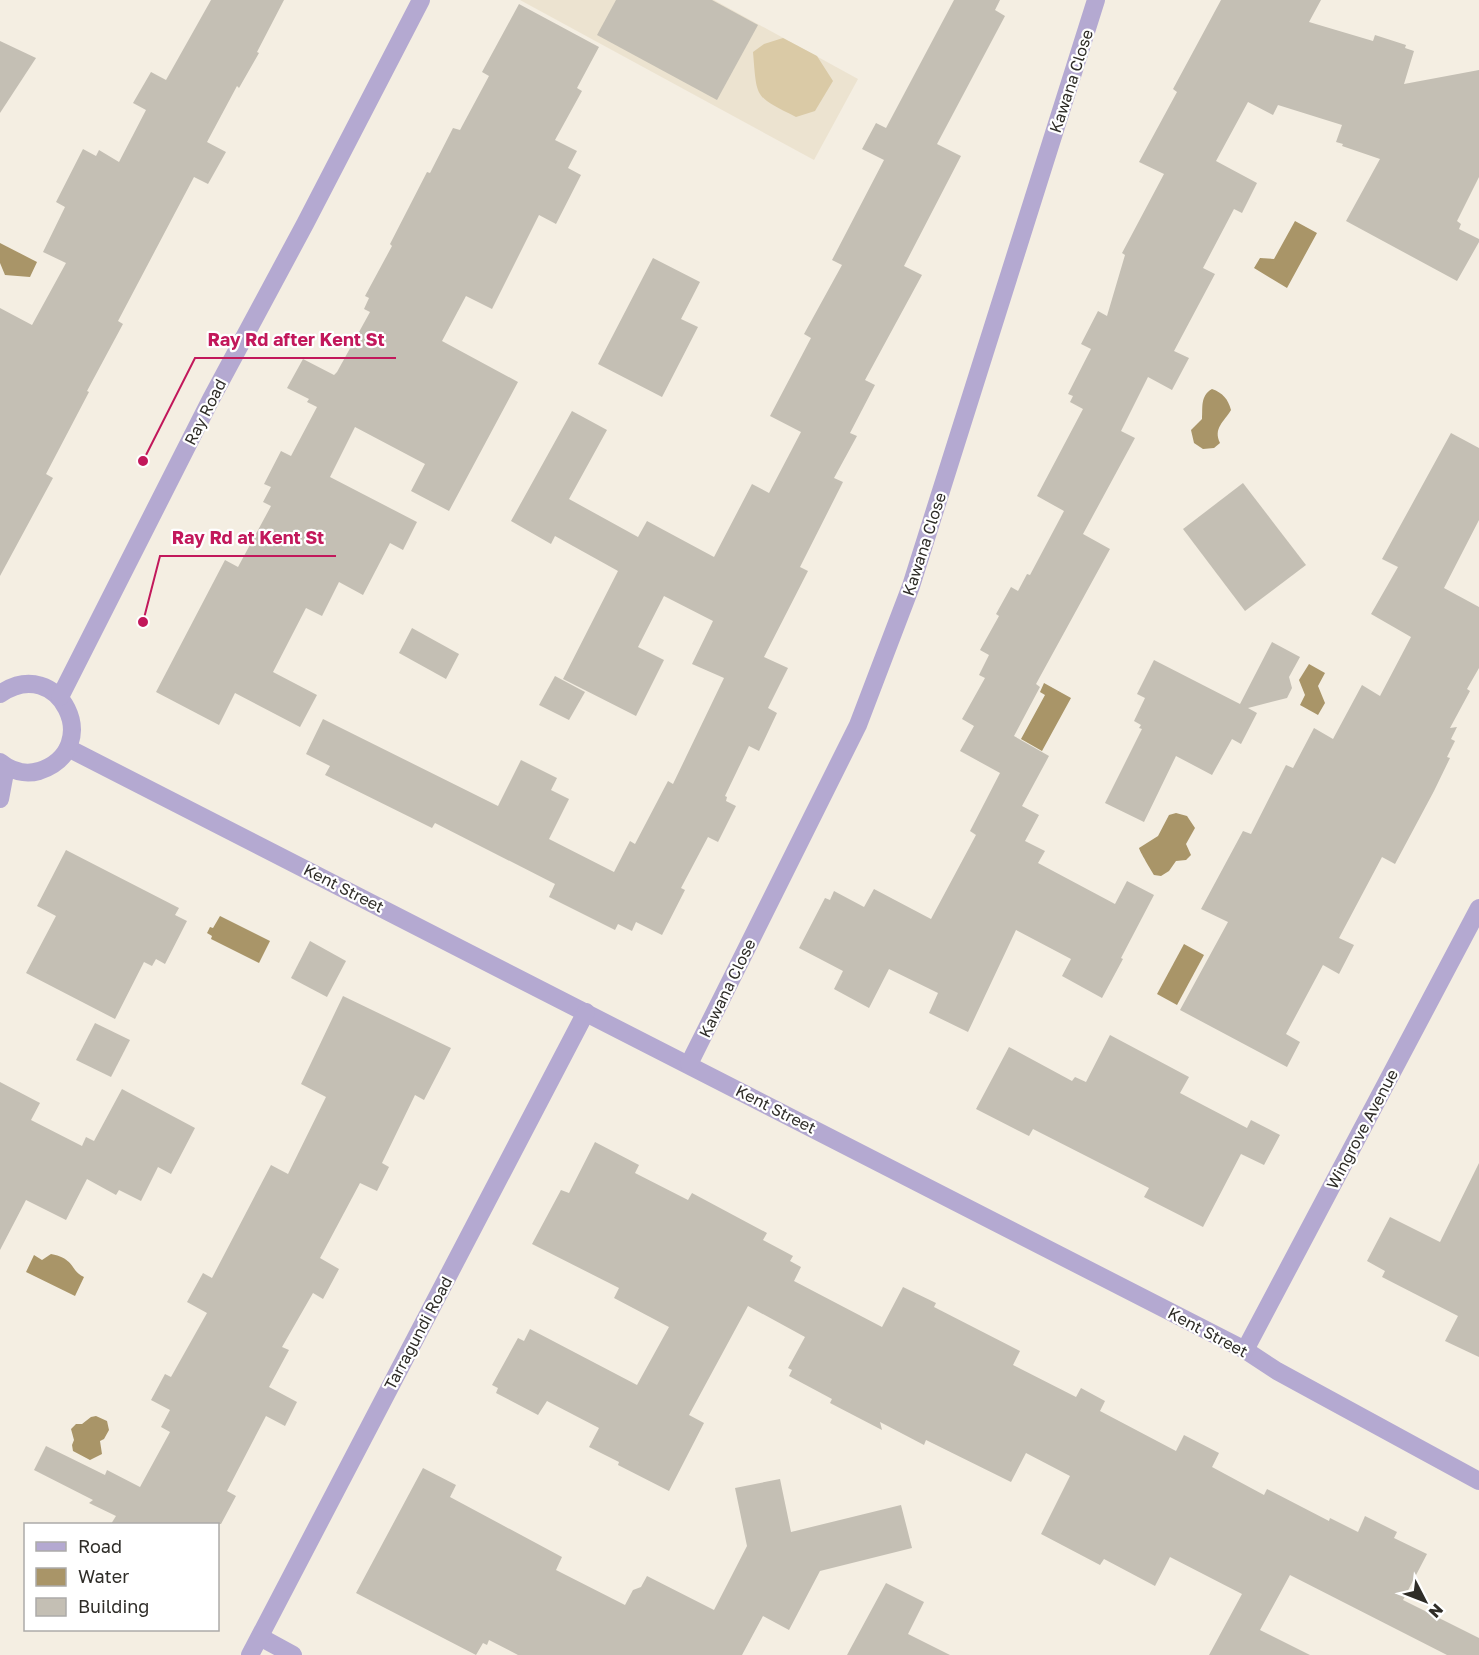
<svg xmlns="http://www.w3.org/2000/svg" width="1479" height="1655" font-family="'Golos Text',sans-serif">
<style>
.built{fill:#ece3d0}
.green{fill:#dacaa6}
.water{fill:#a99568}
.building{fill:#c4bfb4}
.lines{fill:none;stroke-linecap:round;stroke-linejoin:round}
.minor{stroke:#b4a9d1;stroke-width:18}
.tertiary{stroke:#b4a9d1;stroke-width:18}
.labels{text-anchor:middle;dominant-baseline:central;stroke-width:4.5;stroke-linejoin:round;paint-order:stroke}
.street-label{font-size:16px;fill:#2f2d28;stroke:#fff}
.leader{fill:none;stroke:#c2185b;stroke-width:2}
.callout-dot{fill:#c2185b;stroke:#fff;stroke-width:2}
.callout-label{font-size:18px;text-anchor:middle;font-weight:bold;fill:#c2185b;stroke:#fff;stroke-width:4.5;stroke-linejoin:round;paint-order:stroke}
</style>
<rect width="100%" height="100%" fill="#f4eee2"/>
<!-- built -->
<polygon class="built" points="520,0 714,0 858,79 814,160"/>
<!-- green -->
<path class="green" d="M783,38L817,56L833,81L815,111L796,117C754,96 757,99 753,52L764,44Z"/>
<!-- water -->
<g class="water">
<polygon points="1295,221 1317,233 1287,288 1254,268 1260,258 1274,259"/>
<polygon points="0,243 37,262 30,277 5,275 0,263"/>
<path d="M1212,389C1223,393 1228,399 1231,410C1224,422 1213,428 1220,443L1214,448L1203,449L1194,443L1191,430L1202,419C1203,407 1200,396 1212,389Z"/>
<polygon points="1309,664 1325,673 1318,686 1325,703 1318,715 1300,705 1305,695 1299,680"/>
<polygon points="1044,683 1071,698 1042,751 1021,739 1045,695 1040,692"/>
<path d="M1176,813L1187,816L1195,828L1186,844L1191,855L1186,860L1176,861L1169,871L1161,876L1154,875C1152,872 1139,850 1139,848L1158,836L1169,815Z"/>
<polygon points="220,916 270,941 259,963 211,939 212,936 207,933 210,927 213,928"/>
<polygon points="1184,944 1204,955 1177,1005 1157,994"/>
<path d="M51,1254C76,1259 70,1271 84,1277L75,1296L26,1272L34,1255L42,1260Z"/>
<polygon points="96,1416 107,1421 109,1430 104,1439 100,1441 102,1454 90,1460 73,1451 72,1445 74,1440 71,1429 76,1424 82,1424 91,1417"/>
</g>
<!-- building -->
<g class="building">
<polygon points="211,0 284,0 257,52 259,53 239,88 237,86 207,142 226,152 208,184 194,177 118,321 123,324 87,391 89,392 46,474 53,478 0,576 0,308 32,325 66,263 43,252 65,207 56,202 83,149 96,156 99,150 119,162 146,110 133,103 151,72 166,80"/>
<polygon points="616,0 712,0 758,25 717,100 597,35"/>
<polygon points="954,0 1000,0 995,10 1005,16 937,144 961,156 904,266 922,275 865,380 875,385 850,433 857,436 834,478 843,482 800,567 808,571 764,657 788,668 768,708 777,713 759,751 749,746 725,796 727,797 726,801 736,806 718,842 708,837 681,888 685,890 662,935 636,922 632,931 618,924 615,930 549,897 555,884 435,823 432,828 325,775 330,766 306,754 323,719 498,806 521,760 557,778 551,790 569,799 549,839 614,872 630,841 635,844 668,781 673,784 724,678 692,664 713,621 664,596 638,647 664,660 636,716 563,679 618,571 555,536 551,544 511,521 572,411 607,430 569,499 638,537 647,521 714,557 752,484 769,493 801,432 770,416 811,338 804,334 842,265 832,260 884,160 862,149 876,123 886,128"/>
<polygon points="1221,0 1321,0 1309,22 1373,41 1375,35 1406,45 1405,48 1414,51 1404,84 1479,70 1479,177 1457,221 1461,224 1459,229 1479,239 1479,242 1457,281 1346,221 1380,159 1342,146 1343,144 1336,142 1342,125 1278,105 1273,115 1248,102 1216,161 1257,183 1242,213 1234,209 1203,268 1215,274 1174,351 1189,358 1172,390 1148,377 1121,431 1135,438 1083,534 1110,549 1036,684 1040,687 1014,736 1049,756 1022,806 1039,815 1025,841 1045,851 1038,863 1115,904 1127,881 1154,895 1121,958 1123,959 1102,998 1062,976 1071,959 1016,930 968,1032 929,1013 938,993 889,969 869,1008 834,989 843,971 799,948 825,898 830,900 834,891 864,907 874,889 931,919 976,835 970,831 1000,773 960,751 974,726 962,719 985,678 979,675 989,655 980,650 999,616 996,614 1011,587 1018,591 1027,574 1030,575 1064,511 1037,496 1083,409 1070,402 1073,396 1068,394 1091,349 1081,344 1098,311 1107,316 1125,255 1122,253 1164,174 1139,162 1177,92 1173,89"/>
<polygon points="519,4 599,47 577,88 582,91 555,140 577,151 568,168 581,175 556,224 539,215 492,309 466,296 442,341 518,382 449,511 411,491 425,464 355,427 330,477 417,522 403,550 390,543 363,595 339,582 322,616 306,608 273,672 317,695 300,727 235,693 219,725 156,692 225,560 238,567 271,506 263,502 271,487 264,484 281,451 291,456 317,407 307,402 309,399 287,388 303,359 334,375 337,372 370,312 364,309 369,298 365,296 392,246 390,244 427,172 430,173 453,128 460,130 489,76 482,72"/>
<polygon points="0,41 36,58 0,113"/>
<polygon points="653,258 700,282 681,319 698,327 662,397 598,364"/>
<polygon points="1451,433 1479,448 1479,520 1444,588 1479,607 1479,668 1467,689 1470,691 1450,728 1457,727 1451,739 1455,741 1447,757 1450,758 1434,791 1395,864 1382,857 1339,938 1354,945 1339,974 1323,965 1286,1034 1300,1042 1287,1067 1180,1010 1228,922 1201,909 1243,831 1251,834 1286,765 1293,768 1314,728 1333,739 1362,685 1380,696 1411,637 1371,614 1398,567 1382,559"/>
<polygon points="1243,483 1306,565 1245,611 1183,529"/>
<polygon points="412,628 459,654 446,679 399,653"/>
<polygon points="1272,642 1300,657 1289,677 1292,688 1287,698 1248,708 1257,713 1241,744 1232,739 1212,775 1176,756 1144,822 1105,803 1142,729 1139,728 1141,725 1134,721 1145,698 1137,694 1154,660 1240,704"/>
<polygon points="555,676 585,692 569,720 539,705"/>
<polygon points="66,850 179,908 175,915 187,921 165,964 156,959 152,966 144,962 115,1019 26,973 56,916 37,906"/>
<polygon points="310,941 346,961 327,997 291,978"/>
<polygon points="343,996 451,1048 424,1100 415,1095 382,1163 389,1167 377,1191 360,1183 320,1258 339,1269 323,1299 313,1293 282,1347 289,1350 269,1387 297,1402 285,1426 266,1416 227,1491 236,1496 221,1524 111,1524 116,1516 89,1503 93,1500 34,1470 46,1446 105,1475 107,1470 140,1487 170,1432 161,1427 170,1410 151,1400 165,1374 171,1377 207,1313 187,1302 203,1273 212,1278 271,1165 288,1174 326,1097 301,1084"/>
<polygon points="95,1023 130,1040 111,1077 76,1060"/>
<polygon points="1110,1035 1189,1077 1180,1093 1247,1128 1251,1120 1280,1135 1264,1165 1241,1154 1203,1227 1144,1197 1149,1188 1033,1129 1029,1136 976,1109 1009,1047 1072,1081 1075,1077 1086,1082"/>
<polygon points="0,1082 40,1103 31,1120 82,1146 86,1137 94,1141 122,1089 195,1128 171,1174 158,1167 141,1201 119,1190 116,1195 87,1179 66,1220 26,1200 0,1250"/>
<polygon points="595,1142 639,1165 635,1173 688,1200 692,1193 767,1233 763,1240 793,1256 790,1261 801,1267 794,1281 882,1327 903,1287 936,1303 934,1307 1020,1351 1013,1365 1076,1397 1081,1388 1105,1401 1100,1411 1176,1451 1184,1435 1219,1453 1212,1467 1264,1495 1267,1489 1329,1521 1330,1518 1358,1532 1365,1516 1397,1532 1394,1538 1427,1554 1403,1600 1479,1638 1479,1655 1447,1655 1290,1575 1260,1630 1310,1655 1209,1655 1242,1594 1170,1557 1155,1586 1104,1559 1100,1565 1041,1534 1070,1476 1026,1453 1011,1482 926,1440 924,1445 880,1422 882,1430 830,1403 832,1399 789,1376 792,1370 788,1368 805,1337 748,1306 689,1415 704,1423 669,1491 618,1465 619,1462 589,1447 599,1428 547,1401 538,1415 496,1393 498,1388 492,1385 518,1338 524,1341 530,1329 637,1385 669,1327 614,1298 619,1288 532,1244 561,1190 569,1193"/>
<polygon points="1479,1163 1479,1357 1445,1341 1458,1316 1382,1277 1385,1271 1367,1261 1390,1217 1440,1242"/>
<polygon points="423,1468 456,1485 450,1497 562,1557 556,1570 625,1605 633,1590 641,1587 647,1576 714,1610 747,1546 735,1488 780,1479 791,1532 901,1505 912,1548 820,1571 789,1630 763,1616 742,1655 518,1655 489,1640 487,1645 483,1643 476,1655 356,1593"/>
<polygon points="886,1583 924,1602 908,1634 950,1655 847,1655"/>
</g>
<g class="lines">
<!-- minor -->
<g class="minor">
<polyline points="68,748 1245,1350 1277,1371 1479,1481"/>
<polyline points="689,1064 858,725 911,586 1096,0"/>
<polyline points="1245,1350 1479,908"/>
<polyline points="260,1637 293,1655"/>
<polyline points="250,1655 586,1012"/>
</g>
<!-- tertiary -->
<g class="tertiary">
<path d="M0,694C59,653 106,749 39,771C25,775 11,771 0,762"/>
<polyline points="60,697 211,399 305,224 421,0"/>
<polyline points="0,799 6,767"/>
</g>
</g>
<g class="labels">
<!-- street labels -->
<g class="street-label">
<text transform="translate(1071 81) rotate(-72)">Kawana Close</text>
<text transform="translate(205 412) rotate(-63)">Ray Road</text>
<text transform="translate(924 544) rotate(-72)">Kawana Close</text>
<text transform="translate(344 888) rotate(27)">Kent Street</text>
<text transform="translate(727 988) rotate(-64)">Kawana Close</text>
<text transform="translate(776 1109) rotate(27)">Kent Street</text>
<text transform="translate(1362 1129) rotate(-62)">Wingrove Avenue</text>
<text transform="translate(1208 1332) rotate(28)">Kent Street</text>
<text transform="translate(418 1333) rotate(-62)">Tarragundi Road</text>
</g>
</g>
<!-- callouts -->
<path class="leader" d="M143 461L195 358H396M143 622L160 556H336"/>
<g class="callout-dot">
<circle cx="143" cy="461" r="6"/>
<circle cx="143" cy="622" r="6"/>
</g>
<g class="callout-label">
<text x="296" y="346">Ray Rd after Kent St</text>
<text x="248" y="544">Ray Rd at Kent St</text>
</g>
<!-- legend -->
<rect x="24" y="1523" width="195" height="108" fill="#ffffff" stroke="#acaba9" stroke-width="1.5"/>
<rect x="36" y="1542" width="30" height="9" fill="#b4a9d1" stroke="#acaba9" stroke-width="1.5"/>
<text x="78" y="1553" font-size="18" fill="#2f2d28">Road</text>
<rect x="36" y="1568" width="30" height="18" fill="#a99568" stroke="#acaba9" stroke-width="1.5"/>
<text x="78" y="1583" font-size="18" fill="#2f2d28">Water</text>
<rect x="36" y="1598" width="30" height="18" fill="#c4bfb4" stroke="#acaba9" stroke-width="1.5"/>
<text x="78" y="1613" font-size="18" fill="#2f2d28">Building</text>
<!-- north arrow -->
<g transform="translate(1425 1601) rotate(132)" stroke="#ffffff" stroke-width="4.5" paint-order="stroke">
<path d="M0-4.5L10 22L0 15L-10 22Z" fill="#2f2d28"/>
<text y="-9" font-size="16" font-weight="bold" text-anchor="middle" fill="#2f2d28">N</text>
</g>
</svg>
